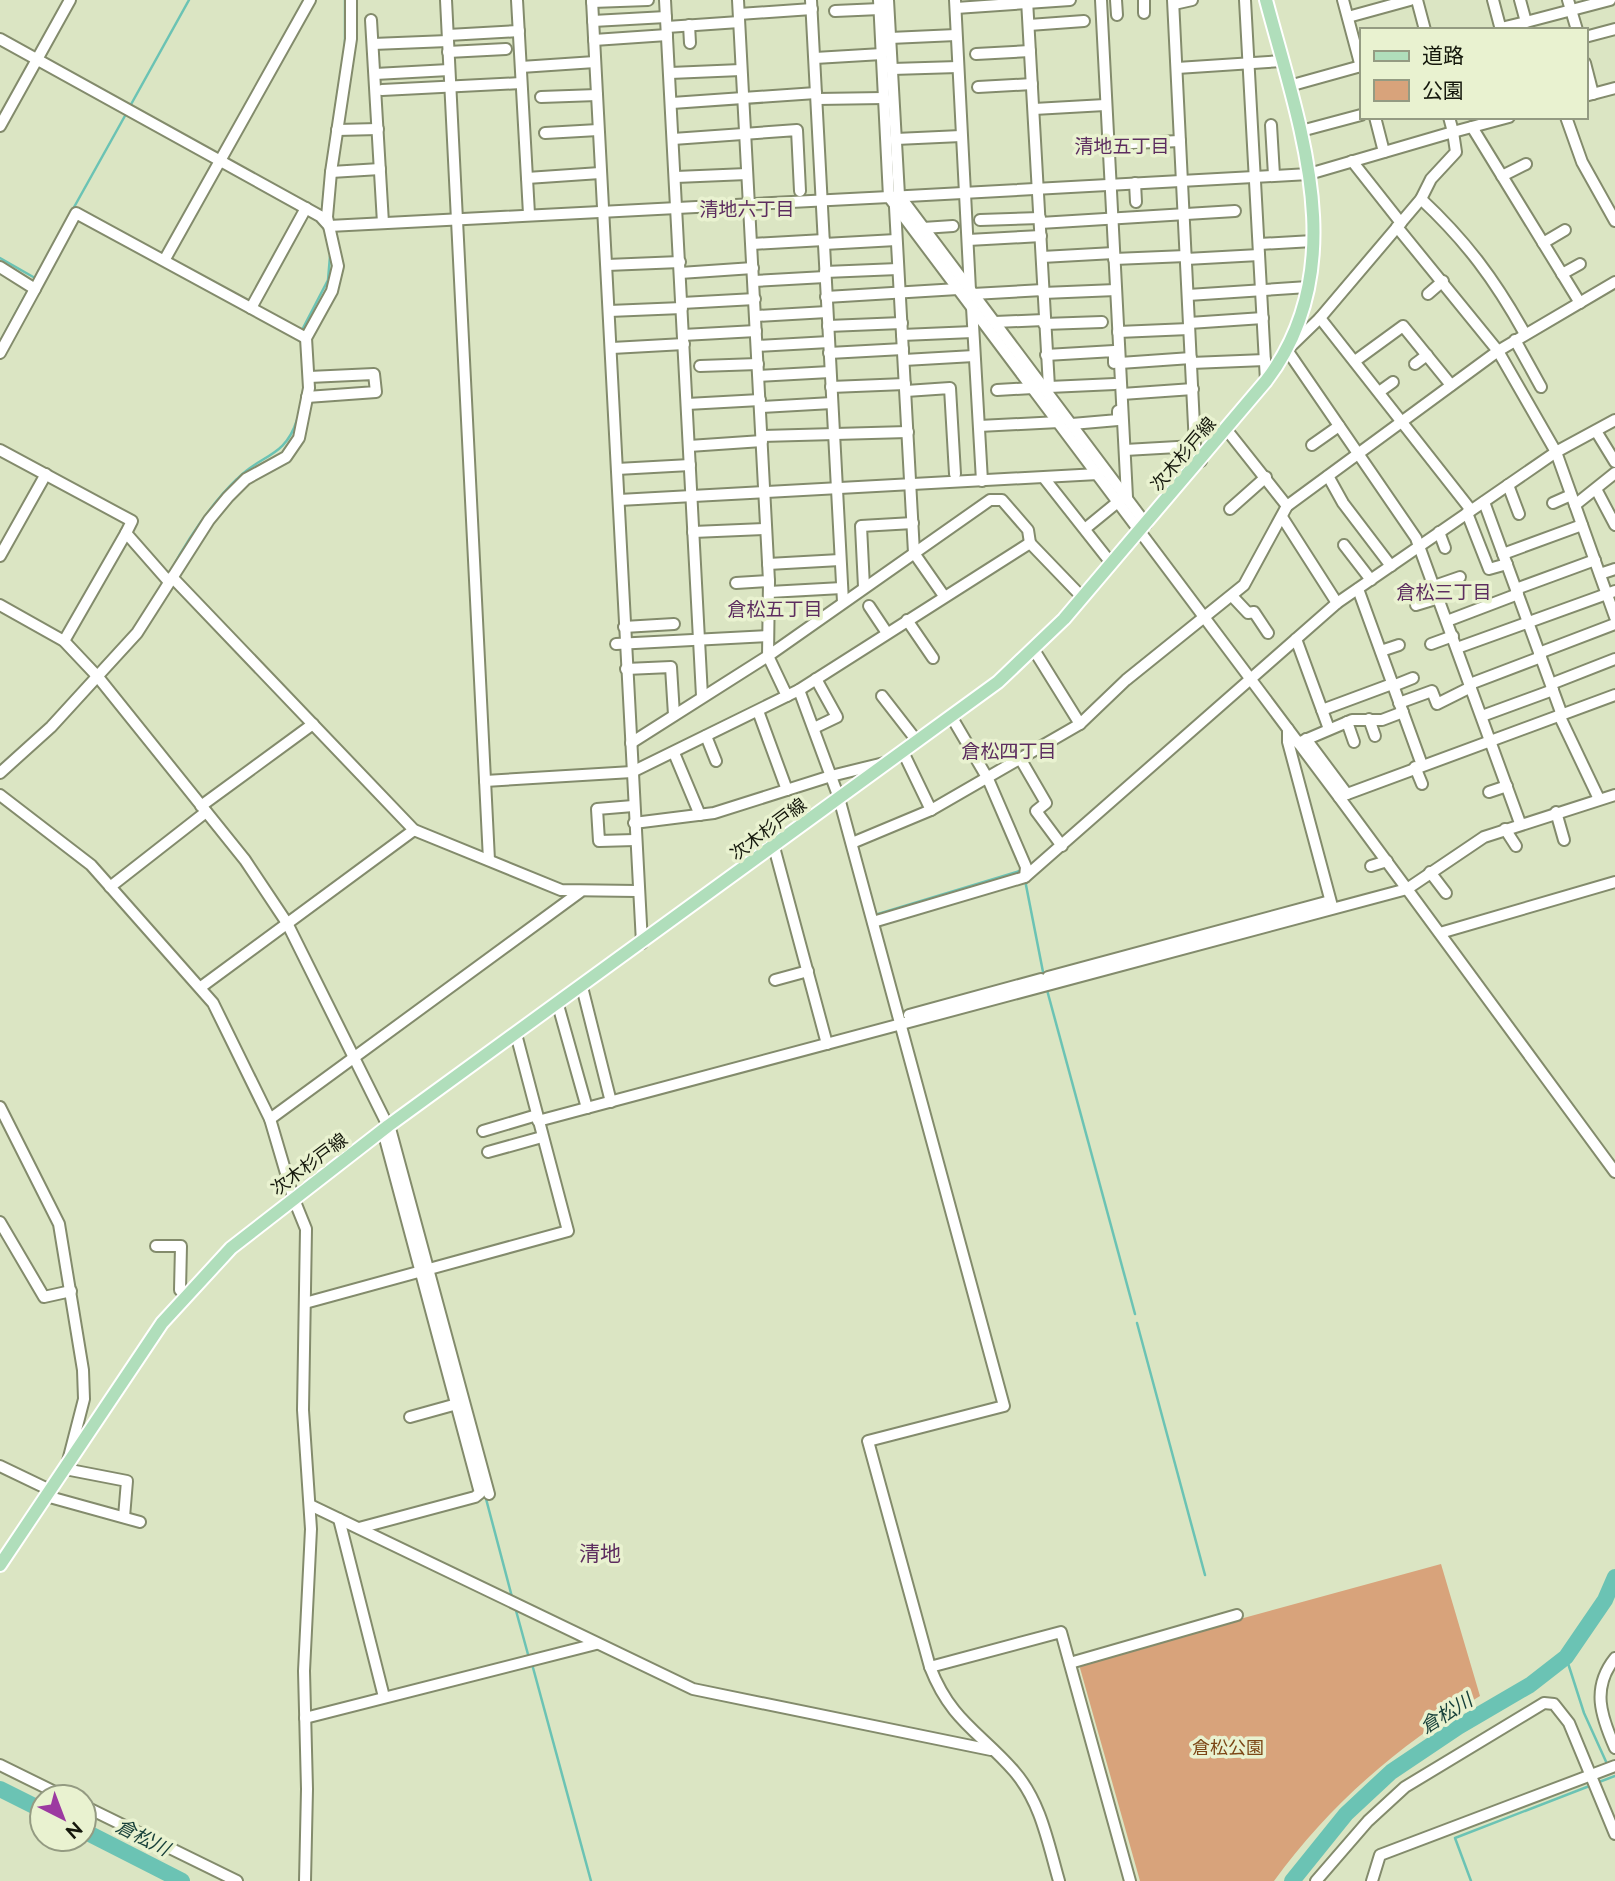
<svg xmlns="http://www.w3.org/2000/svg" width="1615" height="1881" font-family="Raleway,'Noto Sans JP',sans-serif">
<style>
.green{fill:#d8a37b}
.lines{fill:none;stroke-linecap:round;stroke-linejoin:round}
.stream{stroke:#6bc3b4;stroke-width:2.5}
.river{stroke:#6bc3b4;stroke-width:16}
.minor-casing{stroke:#838b6c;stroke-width:14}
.major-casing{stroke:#fff;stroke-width:16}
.minor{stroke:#fff;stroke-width:10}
.major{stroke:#b0debb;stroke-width:12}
.labels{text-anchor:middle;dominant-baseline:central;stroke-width:7;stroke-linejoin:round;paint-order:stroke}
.street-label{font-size:18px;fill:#15180c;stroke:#e9f2d0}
.park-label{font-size:18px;fill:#7b4615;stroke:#e9f2d0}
.neighbourhood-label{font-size:19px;fill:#5d2d5f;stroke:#e9f2d0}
.water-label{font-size:19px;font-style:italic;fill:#18413a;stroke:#e9f2d0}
.quarter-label{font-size:21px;fill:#5d2d5f;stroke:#e9f2d0}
</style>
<rect width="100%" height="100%" fill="#dbe5c3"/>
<!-- green -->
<path class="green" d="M1441,1564L1480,1696C1399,1745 1330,1804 1274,1881H1140L1080,1668L1082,1662Z"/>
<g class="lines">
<!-- stream -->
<g class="stream">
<polyline points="287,31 304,0"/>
<polyline points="345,46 345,0"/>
<polyline points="129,108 189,0"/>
<polyline points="328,160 338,90"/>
<polyline points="73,209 126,114"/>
<polyline points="322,212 324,191"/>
<polyline points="0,258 35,278 39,270"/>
<polyline points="302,330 328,280 330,256"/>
<polyline points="0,342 27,292"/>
<path d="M170,572C188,539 209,506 237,479C261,454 285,458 297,420"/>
<polyline points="1025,880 1044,977"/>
<polyline points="878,914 1023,870"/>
<polyline points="1047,990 1135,1314"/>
<polyline points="372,1106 382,1125"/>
<polyline points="1137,1323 1205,1575"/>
<polyline points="485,1495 512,1597"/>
<polyline points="515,1607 529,1658"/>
<polyline points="1566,1657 1584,1713 1608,1766"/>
<polyline points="532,1664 591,1881"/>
<polyline points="1599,1782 1615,1776"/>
<polyline points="1471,1881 1455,1838 1592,1785"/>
</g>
<!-- river -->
<g class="river">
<polyline points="0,1789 42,1810"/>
<polyline points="84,1831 182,1881"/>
<polyline points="1292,1881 1346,1814 1391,1772 1458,1727 1530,1685 1566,1657 1605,1600 1615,1577"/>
</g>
<!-- minor casing -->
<g class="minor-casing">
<g id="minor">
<polyline points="446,0 489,860"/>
<polyline points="517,0 529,214"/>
<polyline points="592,0 642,943"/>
<polyline points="665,0 702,696"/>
<polyline points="738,0 769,581 768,656 787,696"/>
<polyline points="811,0 843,602"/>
<polyline points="879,0 889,197 1309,174 1453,132 1456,152 1431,179 1421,199 1320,318 1287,350 1416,538 1520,823"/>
<polyline points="888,0 899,195 1146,524"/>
<polyline points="955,0 970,290"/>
<polyline points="1027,0 1049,387 1045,389"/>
<polyline points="1101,0 1127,497"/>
<polyline points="1116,0 1117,15"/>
<polyline points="1144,0 1144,13"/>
<polyline points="1173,0 1195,446 1201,461"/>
<polyline points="1245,0 1266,381"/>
<polyline points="1343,0 1361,67"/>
<polyline points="1417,0 1425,30"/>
<polyline points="1493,0 1501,30"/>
<polyline points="1520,0 1526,22 1610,0"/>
<polyline points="1568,0 1577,30"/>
<polyline points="592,2 648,0"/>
<polyline points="1174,4 1192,0"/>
<polyline points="956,8 1070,0"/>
<polyline points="835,11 880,9"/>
<polyline points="739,14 812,9"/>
<polyline points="1348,17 1410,0"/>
<polyline points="371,20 383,223"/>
<polyline points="593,21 666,17"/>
<polyline points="689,25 690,43"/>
<polyline points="1029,25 1084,21"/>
<polyline points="667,27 739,22"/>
<polyline points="1501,28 1526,22"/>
<polyline points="448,35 519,31"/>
<polyline points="1585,37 1615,29"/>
<polyline points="890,38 956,35"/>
<polyline points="0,39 320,216 329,226 889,197 1339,797 1615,695"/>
<polyline points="594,40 667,35"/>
<polyline points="373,44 448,41"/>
<polyline points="448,52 506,49"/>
<polyline points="976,54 1030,51"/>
<polyline points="815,58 882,54"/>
<polyline points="1585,63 1593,94"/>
<polyline points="521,67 595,62"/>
<polyline points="1177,68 1283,61"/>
<polyline points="892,69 958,67"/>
<polyline points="670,73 741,70"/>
<polyline points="375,74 449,70"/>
<polyline points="1289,86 1361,66"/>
<polyline points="978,87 1032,84"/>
<polyline points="382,90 521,83"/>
<polyline points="1585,96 1615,88"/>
<polyline points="541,97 597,95"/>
<polyline points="817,99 884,98"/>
<polyline points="672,103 816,93"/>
<polyline points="1034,109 1105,105"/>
<polyline points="1375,117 1384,152"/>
<polyline points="1449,117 1453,132 1509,117"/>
<polyline points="1566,117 1582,162 1615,221"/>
<polyline points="1271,125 1274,175"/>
<polyline points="0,126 70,0"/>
<polyline points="1472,127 1580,303"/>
<polyline points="337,130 378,129"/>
<polyline points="1301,131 1361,115"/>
<polyline points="545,133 598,130"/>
<polyline points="673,139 797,130 800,191"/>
<polyline points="896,139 961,136"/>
<polyline points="1108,144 1180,141"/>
<polyline points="1352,161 1401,223"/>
<polyline points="331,172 380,169"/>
<polyline points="1502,176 1526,164"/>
<polyline points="676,177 747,174"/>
<polyline points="527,178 600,173"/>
<polyline points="1135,183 1136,202"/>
<path d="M1421,199C1466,241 1495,280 1525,334"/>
<polyline points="895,207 914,553 944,596"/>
<polyline points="980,220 1040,218"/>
<polyline points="1040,223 1235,211"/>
<polyline points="1397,227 1498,351 1556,452 1615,617"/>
<polyline points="923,228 953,226"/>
<polyline points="968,240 1041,236"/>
<polyline points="1543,243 1565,230"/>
<polyline points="752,244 824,240"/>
<polyline points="824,244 896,240"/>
<polyline points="1259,244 1313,241"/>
<polyline points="1042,257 1114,253"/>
<polyline points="165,259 310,0"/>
<polyline points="1114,259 1186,256"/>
<polyline points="1186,259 1259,255"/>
<polyline points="607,265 680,262"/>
<polyline points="0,267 35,289 76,213 306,338"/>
<polyline points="825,272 898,269"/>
<polyline points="680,273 753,268"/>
<polyline points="1562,274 1580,264"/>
<polyline points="754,281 825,277"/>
<polyline points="1043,293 1116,290"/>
<polyline points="973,294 1043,290"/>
<polyline points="1428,294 1443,281"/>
<polyline points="1188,295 1308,287"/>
<polyline points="826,297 958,289"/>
<polyline points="682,303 755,299"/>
<polyline points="972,307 982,481"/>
<polyline points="251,308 306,208"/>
<polyline points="609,311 682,308"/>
<polyline points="756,316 827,312"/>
<polyline points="1320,318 1471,510"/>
<polyline points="995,322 1044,320"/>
<polyline points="1189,323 1263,318"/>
<polyline points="1044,324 1102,322"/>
<polyline points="828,326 902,323"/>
<polyline points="1118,332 1189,329"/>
<polyline points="683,335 756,331"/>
<polyline points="902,335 973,332"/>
<polyline points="1515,340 1541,387"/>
<polyline points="757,346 829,342"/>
<polyline points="612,348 684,344"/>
<polyline points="0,353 35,289"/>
<polyline points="829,353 903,349"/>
<polyline points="1046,355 1114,351 1114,363"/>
<polyline points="904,360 974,356"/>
<polyline points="1355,361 1403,326 1451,385"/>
<polyline points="1120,363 1191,358"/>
<polyline points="1191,363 1265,360"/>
<polyline points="1415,364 1427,355"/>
<polyline points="700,366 758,364"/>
<polyline points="759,376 830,372"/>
<polyline points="831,387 905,384"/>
<polyline points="1049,387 1115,384"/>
<polyline points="997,390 1033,388"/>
<polyline points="906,391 950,388 955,474"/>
<polyline points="1379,392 1393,382"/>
<polyline points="1122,394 1193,389"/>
<polyline points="307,397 376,392 374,374 309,377"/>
<polyline points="687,404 760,400"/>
<polyline points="760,407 832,403"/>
<polyline points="1072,424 1118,420 1118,411"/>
<polyline points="979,426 1059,422"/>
<polyline points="1226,429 1287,506"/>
<polyline points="1596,431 1615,462"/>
<polyline points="762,436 908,432"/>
<polyline points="1312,445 1339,426"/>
<polyline points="689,446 762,441"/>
<polyline points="0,450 132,521 126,533 169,582"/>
<polyline points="1125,450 1195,446"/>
<polyline points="617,469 690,465"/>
<polyline points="1328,476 1343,503 1391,566"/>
<polyline points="1044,478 1111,563"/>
<polyline points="1508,485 1519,514"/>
<polyline points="1596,489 1615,525"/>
<polyline points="619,500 1098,474"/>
<polyline points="1484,502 1562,715"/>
<polyline points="1553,503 1571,495"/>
<polyline points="1575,505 1615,473"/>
<polyline points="1230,509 1266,477"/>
<polyline points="1467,513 1489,569 1507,564"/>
<polyline points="1282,517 1337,603"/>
<polyline points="1086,528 1119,501"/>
<polyline points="693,532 766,529"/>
<polyline points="1439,532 1445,548"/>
<polyline points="1344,545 1371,580"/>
<polyline points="1503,554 1582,525"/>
<polyline points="0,556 46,474"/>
<polyline points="768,564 840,560"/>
<polyline points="1600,574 1615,569"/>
<polyline points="172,577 414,830 561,890 637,891"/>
<polyline points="736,583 769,581"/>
<polyline points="1434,586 1460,577"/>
<polyline points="864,587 861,526 913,523"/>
<polyline points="1358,589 1422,765"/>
<polyline points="1516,589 1595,560"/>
<polyline points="769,592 842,588"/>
<polyline points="1232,596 1248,613 1254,612 1268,633"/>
<polyline points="0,605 64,641 98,677 245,860 287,923 391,1132 489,1494"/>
<polyline points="1416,605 1439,598"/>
<polyline points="869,606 887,633"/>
<polyline points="907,620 933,658"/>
<polyline points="1447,621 1518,594"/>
<polyline points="624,627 674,624"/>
<polyline points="1296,639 1329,729"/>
<polyline points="64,641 126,533"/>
<polyline points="616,644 768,636"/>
<polyline points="1431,644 1453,636"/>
<polyline points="1457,648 1615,591"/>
<polyline points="1034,650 1080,724"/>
<polyline points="1381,651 1399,645"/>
<polyline points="1539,653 1615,624"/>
<polyline points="626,669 671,667 674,715"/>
<polyline points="1470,684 1541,657"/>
<polyline points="1551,684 1615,659"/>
<polyline points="1393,686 1413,678"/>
<path d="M799,690L839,798L1004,1406L868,1441L930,1667C951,1721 980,1732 1014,1771C1041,1802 1048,1843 1059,1881"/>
<polyline points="882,696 917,741"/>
<polyline points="1399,703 1432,691 1437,704 1471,687"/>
<polyline points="1322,710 1392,684"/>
<polyline points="758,711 787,790"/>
<polyline points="1559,715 1599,799"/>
<polyline points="951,716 988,779 1026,867 1025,877"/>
<polyline points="1482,716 1553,690"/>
<polyline points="1369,719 1375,736"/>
<polyline points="1347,722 1354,742"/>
<polyline points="814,728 837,717 816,679"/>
<polyline points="1288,729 1288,742 1332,906"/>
<polyline points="706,736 716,761"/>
<polyline points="1306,739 1347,794"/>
<polyline points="631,743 768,656 990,500 1002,500 1028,530 1030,543"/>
<polyline points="1298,743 1352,720 1382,720 1403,712"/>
<polyline points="903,752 931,810"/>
<polyline points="674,753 700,815"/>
<polyline points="1021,760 1046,803 1036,811 1062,846"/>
<polyline points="1415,767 1422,784"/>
<polyline points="0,773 51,727 137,633 209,520 228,497 246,479 286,457 299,438 309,388 306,338 332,291 338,266 327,217 331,172 351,39 351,0"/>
<polyline points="485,781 632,772 799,690 1030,543 1082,597"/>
<polyline points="1489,792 1507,786"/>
<polyline points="0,795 91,865 213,1003 270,1119 293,1197 306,1229 303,1410 311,1529 304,1671 307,1789 305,1881"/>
<polyline points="1615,795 1484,837 1407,889 1615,1172"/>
<polyline points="201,806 313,724"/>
<polyline points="633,806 597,809 599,841 635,840"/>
<polyline points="1556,812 1564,840"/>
<polyline points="634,823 714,813 831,776 884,763"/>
<polyline points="1505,829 1516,846"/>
<polyline points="852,843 931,810 1080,724 1126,680 1244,585 1287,506 1498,351 1615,282"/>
<polyline points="774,847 827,1044"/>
<polyline points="1371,866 1387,861"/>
<polyline points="1430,872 1446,893"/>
<polyline points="110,887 206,812"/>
<polyline points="873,922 1025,877 1337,603 1556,452 1615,420"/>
<polyline points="1440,933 1615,882"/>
<polyline points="1048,977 1330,901"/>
<polyline points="775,980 808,971"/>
<polyline points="201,987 414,830"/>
<polyline points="582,987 611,1102"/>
<polyline points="558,1005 587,1108"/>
<polyline points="909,1015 1041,979"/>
<polyline points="0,1107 59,1224 83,1370 84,1399 68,1461"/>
<polyline points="270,1119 580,892"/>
<polyline points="538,1121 1407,889 1339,797"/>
<polyline points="483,1131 537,1115"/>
<polyline points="488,1152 542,1137"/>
<polyline points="0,1222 44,1297 71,1291"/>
<polyline points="156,1246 181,1246 180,1290 185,1295"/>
<polyline points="305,1303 568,1231 516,1034"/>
<polyline points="410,1417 457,1404"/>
<polyline points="0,1466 50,1490"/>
<polyline points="65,1469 127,1481 124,1517"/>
<polyline points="46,1496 140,1522"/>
<polyline points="310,1505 693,1689 991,1750"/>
<polyline points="339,1519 384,1697"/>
<polyline points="359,1528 475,1497 480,1493 383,1131"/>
<path d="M1615,1658C1591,1688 1601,1716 1615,1748"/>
<polyline points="1070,1663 1237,1615"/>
<polyline points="930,1667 1061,1632 1130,1881"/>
<polyline points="305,1718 596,1644"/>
<polyline points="0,1765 65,1797"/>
<polyline points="84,1806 237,1881"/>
<polyline points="1316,1881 1368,1821 1405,1787 1544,1703 1554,1704 1569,1723 1615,1834"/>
<polyline points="1372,1881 1380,1855 1615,1766"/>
</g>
</g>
<!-- major casing -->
<g class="major-casing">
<path id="major" d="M0,1565L162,1323L231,1248L388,1126L998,682L1064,619L1266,381C1354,266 1299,125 1266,0"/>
</g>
<!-- minor -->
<use href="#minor" class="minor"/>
<!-- major -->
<use href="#major" class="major"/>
</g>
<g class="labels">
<!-- street labels -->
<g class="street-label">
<text transform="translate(1183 454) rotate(-50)">次木杉戸線</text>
<text transform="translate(768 829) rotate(-37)">次木杉戸線</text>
<text transform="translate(309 1164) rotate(-37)">次木杉戸線</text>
</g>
<!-- park labels -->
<g class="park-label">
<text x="1228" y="1747">倉松公園</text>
</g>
<!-- neighbourhood labels -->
<g class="neighbourhood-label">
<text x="1122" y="146">清地五丁目</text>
<text x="747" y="209">清地六丁目</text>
<text x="1444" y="592">倉松三丁目</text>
<text x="775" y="609">倉松五丁目</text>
<text x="1009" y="751">倉松四丁目</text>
</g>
<!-- water labels -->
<g class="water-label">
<text transform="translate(1446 1713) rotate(-32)">倉松川</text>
<text transform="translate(143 1837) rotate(27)">倉松川</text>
</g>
<!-- quarter labels -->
<g class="quarter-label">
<text x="600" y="1553">清地</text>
</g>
</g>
<!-- legend -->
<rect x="1360" y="28" width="228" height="91" fill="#e9f2d0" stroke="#949b82" stroke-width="2"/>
<rect x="1374" y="51" width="35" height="10" fill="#b0debb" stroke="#949b82" stroke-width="2"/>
<text x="1422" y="63" font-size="21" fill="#15180c">道路</text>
<rect x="1374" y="80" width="35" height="21" fill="#d8a37b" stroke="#949b82" stroke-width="2"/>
<text x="1422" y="98" font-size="21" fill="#15180c">公園</text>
<!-- north arrow -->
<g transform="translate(63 1818) rotate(138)"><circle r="33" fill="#e9f2d0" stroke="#949b82" stroke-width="2"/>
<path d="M0-5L12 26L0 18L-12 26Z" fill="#9c3aa1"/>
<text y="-10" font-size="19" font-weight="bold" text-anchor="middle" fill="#15180c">N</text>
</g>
</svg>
